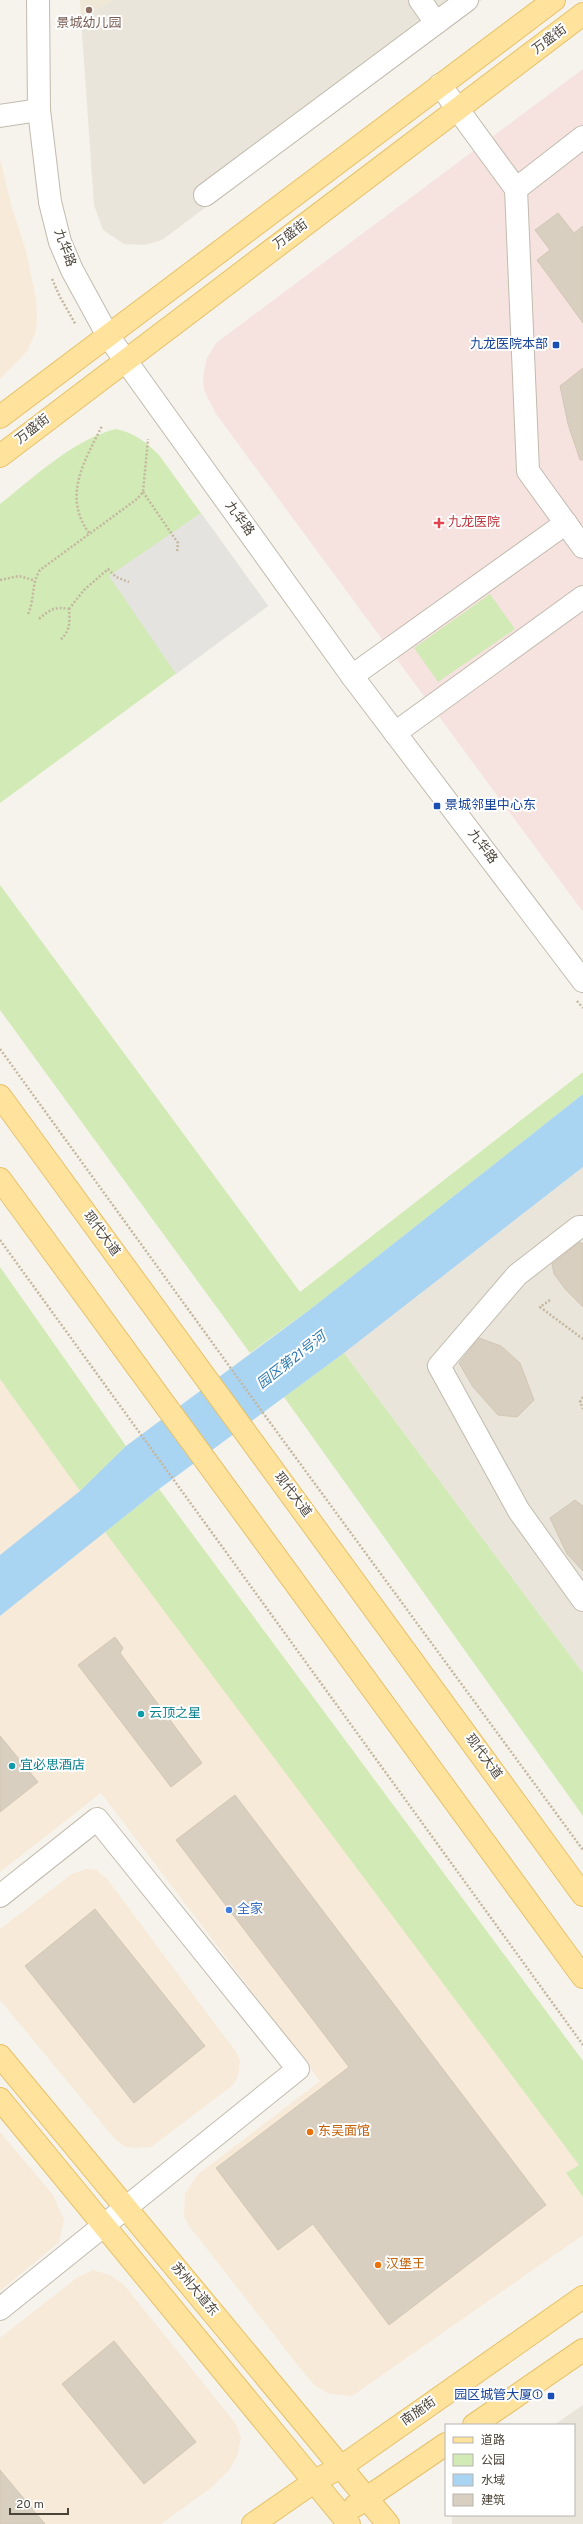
<svg xmlns="http://www.w3.org/2000/svg" width="583" height="2524" font-family="Overpass,'Noto Sans SC',sans-serif">
<style>
.residential{fill:#eae5da}
.commercial{fill:#f7ead8}
.education{fill:#efe8d6}
.medical{fill:#f6e3e0}
.green{fill:#d2eab5}
.parking{fill:#e5e3e0}
.water{fill:#a9d4f2}
.building{fill:#d8cfc1;stroke:#d3c7b4}
.lines{fill:none;stroke-linecap:round;stroke-linejoin:round}
.minor-casing{stroke:#c2bbae;stroke-width:24}
.major-casing{stroke:#e6c16a;stroke-width:24}
.path{stroke:#c4b79f;stroke-width:2.5;stroke-dasharray:2 2;stroke-linecap:butt}
.minor{stroke:#fff;stroke-width:22}
.major{stroke:#ffe39c;stroke-width:22}
.education-dot{fill:#8d6e63;stroke:#fff;stroke-width:1.5}
.transit-dot{fill:#1a4fb4;stroke:#fff;stroke-width:1.5}
.health-dot{fill:#e0444e;stroke:#fff;stroke-width:1.5}
.culture-dot{fill:#0f9aa8;stroke:#fff;stroke-width:1.5}
.shop-dot{fill:#3f7fe0;stroke:#fff;stroke-width:1.5}
.food-dot{fill:#e8710a;stroke:#fff;stroke-width:1.5}
.labels{text-anchor:middle;dominant-baseline:central;stroke-width:4;stroke-linejoin:round;paint-order:stroke}
.education-label{font-size:13px;fill:#785e54;stroke:#fff}
.street-label{font-size:13px;fill:#4b4439;stroke:#fff}
.transit-label{font-size:13px;fill:#164399;stroke:#fff;text-anchor:end}
.health-label{font-size:13px;fill:#be3a42;stroke:#fff;text-anchor:start}
.culture-label{font-size:13px;fill:#0d838f;stroke:#fff;text-anchor:start}
.shop-label{font-size:13px;fill:#366cbe;stroke:#fff;text-anchor:start}
.food-label{font-size:13px;fill:#c56008;stroke:#fff;text-anchor:start}
.water-label{font-size:14px;font-style:italic;fill:#2e7ab2;stroke:#fff}
</style>
<rect width="100%" height="100%" fill="#f6f3ec"/>
<!-- residential -->
<g class="residential">
<polygon points="112,0 482,0 162,240 144,245 124,244 103,230 94,205 81,19"/>
<polygon points="583,1167 583,1673 344,1353"/>
<polygon points="583,2405 583,2524 452,2524 452,2515 574,2515 574,2425 554,2425"/>
</g>
<!-- commercial -->
<g class="commercial">
<polygon points="0,144 0,159 12,208 26,251 36,300 37,320 35,334 27,351 0,379"/>
<polygon points="0,1379 80,1491 0,1555"/>
<polygon points="105,1532 580,2165 566,2173 583,2197 583,2235 352,2396 330,2394 317,2387 307,2377 189,2226 184,2216 185,2194 197,2175 320,2081 101,1793 0,1872 0,1616"/>
<polygon points="86,1869 96,1870 107,1879 236,2052 240,2060 238,2076 233,2085 151,2147 133,2148 124,2146 115,2139 0,2000 0,1929 72,1874"/>
<polygon points="0,2132 53,2195 64,2220 59,2242 0,2291"/>
<polygon points="93,2270 110,2275 124,2285 236,2424 241,2438 237,2456 229,2470 212,2487 161,2524 0,2524 0,2338 78,2277"/>
</g>
<!-- education -->
<polygon class="education" points="80,0 112,0 81,19"/>
<!-- medical -->
<polygon class="medical" points="583,69 583,912 216,414 204,390 203,376 207,358 216,343"/>
<!-- green -->
<g class="green">
<path d="M116,429C135,433 146,442 159,455L268,606L0,803V504C36,476 72,440 116,429Z"/>
<polygon points="490,594 515,629 438,682 414,648"/>
<polygon points="0,885 300,1292 583,1072 583,1094 312,1308 250,1353 0,1010"/>
<polygon points="0,1267 126,1446 80,1491 0,1379"/>
<polygon points="344,1353 583,1673 583,1816 284,1397"/>
<polygon points="159,1489 583,2061 583,2197 566,2173 579,2165 105,1532"/>
</g>
<!-- parking -->
<polygon class="parking" points="201,513 268,606 176,674 109,576"/>
<!-- water -->
<polygon class="water" points="583,1094 583,1167 344,1353 159,1489 0,1616 0,1555 80,1491 126,1446 312,1308"/>
<!-- building -->
<g class="building">
<polygon points="558,213 574,233 583,226 583,323 537,260 550,250 535,230"/>
<polygon points="583,368 583,460 580,460 568,424 560,386"/>
<polygon points="580,1242 583,1244 583,1307 566,1290 554,1274 552,1264"/>
<polygon points="479,1338 501,1346 520,1363 534,1400 517,1417 498,1415 473,1387 459,1363"/>
<polygon points="575,1500 583,1506 583,1571 567,1554 550,1518"/>
<polygon points="115,1637 123,1648 120,1653 202,1763 171,1787 78,1665"/>
<polygon points="0,1736 38,1782 0,1812"/>
<polygon points="235,1795 546,2205 389,2325 313,2224 278,2250 216,2168 349,2067 176,1840"/>
<polygon points="95,1909 205,2046 134,2103 25,1966"/>
<polygon points="114,2341 196,2442 144,2484 62,2384"/>
<polygon points="0,2470 45,2524 0,2524"/>
</g>
<g class="lines">
<!-- minor casing -->
<g class="minor-casing">
<g id="minor">
<polyline points="38,0 39,110 50,202 60,242 72,270 108,336 352,676 583,981"/>
<polyline points="420,0 436,23"/>
<polyline points="440,85 516,189 528,471 583,547"/>
<polyline points="0,116 39,110"/>
<polyline points="516,189 583,137"/>
<polyline points="205,195 467,0"/>
<polyline points="352,676 566,523"/>
<polyline points="395,733 583,597"/>
<polyline points="583,1227 579,1227 517,1275 439,1366 519,1511 583,1600"/>
<polyline points="0,1896 97,1819 298,2069 0,2309"/>
</g>
</g>
<!-- major casing -->
<g class="major-casing">
<g id="major">
<polyline points="0,417 554,0"/>
<polyline points="0,456 583,14"/>
<polyline points="0,1096 583,1895"/>
<polyline points="0,1179 583,1977"/>
<polyline points="0,2056 388,2524"/>
<polyline points="0,2099 349,2524"/>
<polyline points="474,2425 583,2350"/>
<polyline points="355,2506 446,2444"/>
<polyline points="253,2524 315,2481 341,2467 583,2297"/>
</g>
</g>
<!-- path -->
<g class="path">
<polyline points="52,279 60,297 76,325"/>
<polyline points="143,492 178,543 177,552"/>
<path d="M89,533C62,496 85,460 102,426"/>
<polyline points="0,580 19,576 33,580"/>
<polyline points="69,609 84,590 108,569 116,577 129,582"/>
<path d="M28,614C35,599 31,584 40,570L137,499L143,492L148,439"/>
<path d="M39,619C49,610 55,606 69,609C70,622 70,632 60,640"/>
<polyline points="577,1001 583,1008"/>
<polyline points="0,1049 266,1417 583,1850"/>
<polyline points="0,1240 583,2045"/>
<polyline points="550,1300 540,1307 583,1339"/>
<polyline points="583,1397 580,1402 583,1409"/>
</g>
<!-- minor -->
<use href="#minor" class="minor"/>
<!-- major -->
<use href="#major" class="major"/>
</g>
<!-- markers -->
<circle class="education-dot" cx="89" cy="10" r="4"/>
<g class="transit-dot">
<rect x="552" y="341" width="8" height="8" rx="2"/>
<rect x="433" y="802" width="8" height="8" rx="2"/>
<rect x="547" y="2392" width="8" height="8" rx="2"/>
</g>
<path class="health-dot" d="M437 517h4v4h4v4h-4v4h-4v-4h-4v-4h4z"/>
<g class="culture-dot">
<circle cx="141" cy="1714" r="4"/>
<circle cx="12" cy="1766" r="4"/>
</g>
<circle class="shop-dot" cx="229" cy="1910" r="4"/>
<g class="food-dot">
<circle cx="310" cy="2132" r="4"/>
<circle cx="378" cy="2265" r="4"/>
</g>
<g class="labels">
<!-- education labels -->
<g class="education-label">
<text x="89" y="24">景城幼儿园</text>
</g>
<!-- street labels -->
<g class="street-label">
<text transform="translate(550 40) rotate(-37)">万盛街</text>
<text transform="translate(291 235) rotate(-37)">万盛街</text>
<text transform="translate(64 248) rotate(70)">九华路</text>
<text transform="translate(33 430) rotate(-38)">万盛街</text>
<text transform="translate(239 519) rotate(54)">九华路</text>
<text transform="translate(482 847) rotate(53)">九华路</text>
<text transform="translate(101 1234) rotate(54)">现代大道</text>
<text transform="translate(292 1495) rotate(53)">现代大道</text>
<text transform="translate(483 1757) rotate(54)">现代大道</text>
<text transform="translate(194 2290) rotate(50)">苏州大道东</text>
<text transform="translate(419 2412) rotate(-35)">南施街</text>
</g>
<!-- transit labels -->
<g class="transit-label">
<text x="548" y="345">九龙医院本部</text>
<text x="445" y="806" text-anchor="start">景城邻里中心东</text>
<text x="543" y="2396">园区城管大厦①</text>
</g>
<!-- health labels -->
<g class="health-label">
<text x="448" y="523">九龙医院</text>
</g>
<!-- culture labels -->
<g class="culture-label">
<text x="149" y="1714">云顶之星</text>
<text x="20" y="1766">宜必思酒店</text>
</g>
<!-- shop labels -->
<g class="shop-label">
<text x="237" y="1910">全家</text>
</g>
<!-- food labels -->
<g class="food-label">
<text x="318" y="2132">东吴面馆</text>
<text x="386" y="2265">汉堡王</text>
</g>
<!-- water labels -->
<g class="water-label">
<text transform="translate(292 1361) rotate(-38)">园区第21号河</text>
</g>
</g>
<!-- legend -->
<rect x="445" y="2424" width="130" height="92" fill="#ffffff" stroke="#b7b4b0"/>
<rect x="453" y="2437" width="20" height="6" fill="#ffe39c" stroke="#b7b4b0"/>
<text x="481" y="2444" font-size="12" fill="#4b4439">道路</text>
<rect x="453" y="2454" width="20" height="12" fill="#d2eab5" stroke="#b7b4b0"/>
<text x="481" y="2464" font-size="12" fill="#4b4439">公园</text>
<rect x="453" y="2474" width="20" height="12" fill="#a9d4f2" stroke="#b7b4b0"/>
<text x="481" y="2484" font-size="12" fill="#4b4439">水域</text>
<rect x="453" y="2494" width="20" height="12" fill="#d8cfc1" stroke="#b7b4b0"/>
<text x="481" y="2504" font-size="12" fill="#4b4439">建筑</text>
<!-- scale -->
<path d="M10 2508v6h58v-6" fill="none" stroke="#4b4439" stroke-width="2"/>
<text x="16" y="2508" font-size="12" fill="#4b4439" stroke="#ffffff" stroke-width="3" paint-order="stroke">20 m</text>
</svg>
